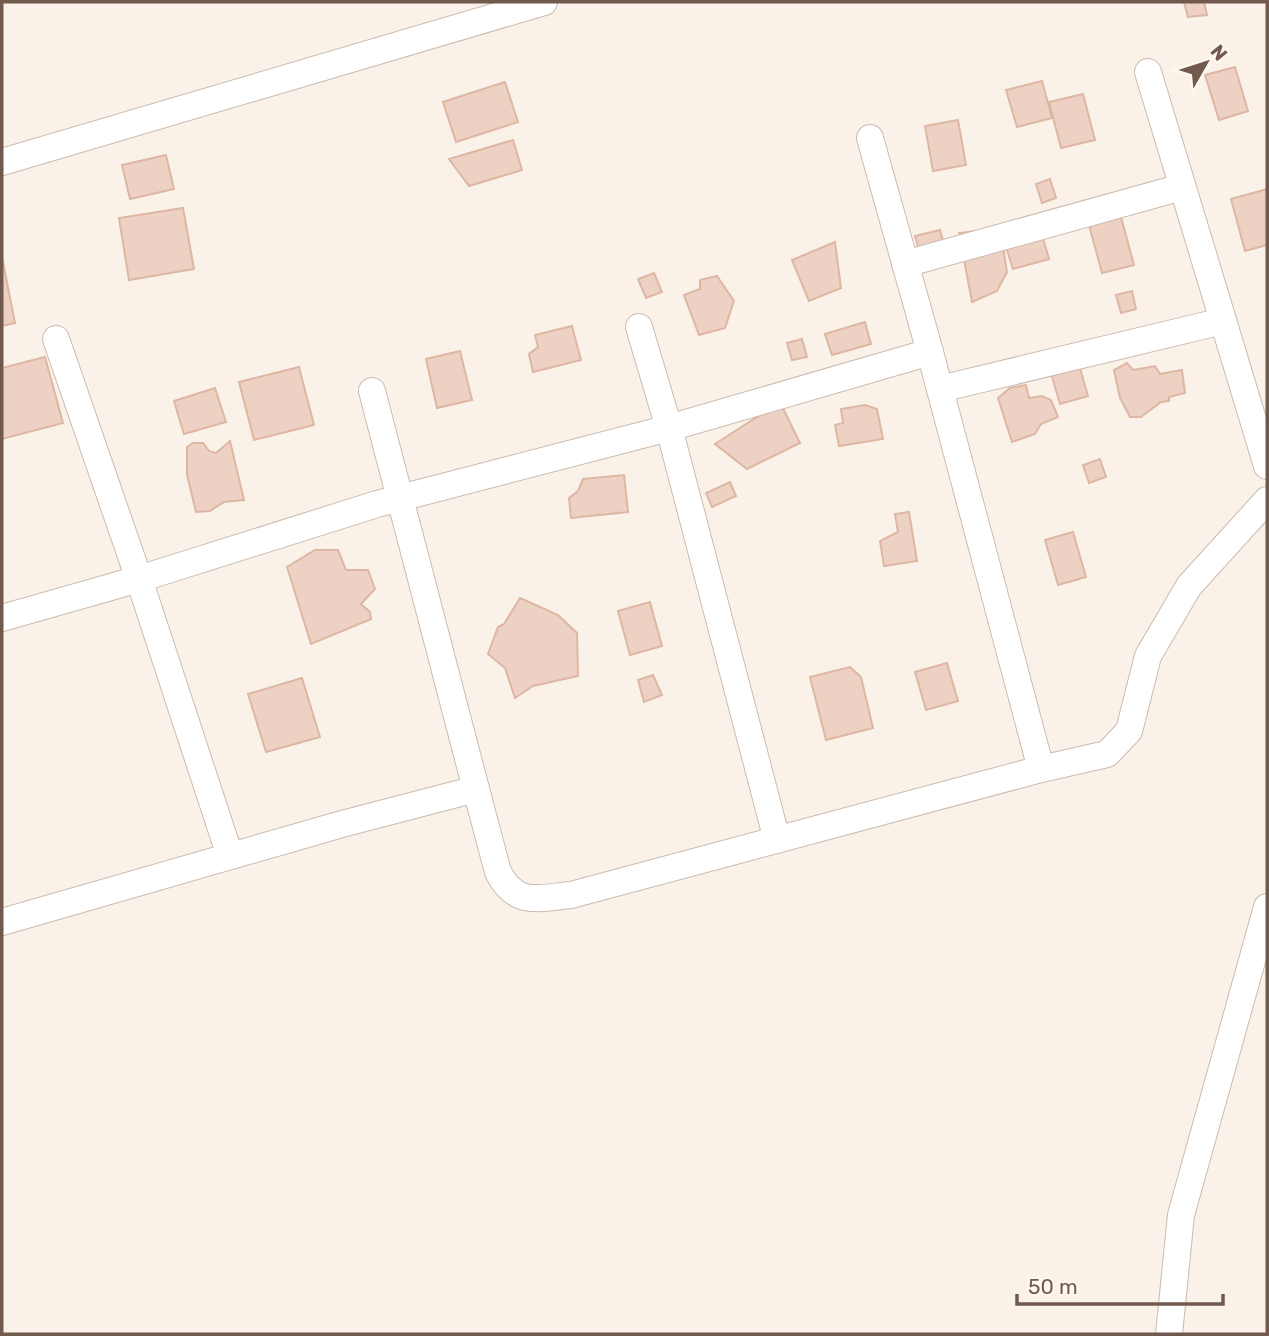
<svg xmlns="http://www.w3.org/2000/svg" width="1269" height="1336" font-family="Rubik,sans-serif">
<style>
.building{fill:#edd1c2;stroke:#deb7a4;stroke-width:2}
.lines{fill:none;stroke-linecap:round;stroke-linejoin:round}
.street-casing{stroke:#ccbaaf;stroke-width:28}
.street{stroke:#fff;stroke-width:26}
</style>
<rect width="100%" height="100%" fill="#faf2e8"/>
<!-- building -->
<g class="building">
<polygon points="1184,2 1204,2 1207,15 1188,17"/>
<polygon points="1235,67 1248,111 1219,120 1205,75"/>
<polygon points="1042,81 1052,118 1017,127 1006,90"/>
<polygon points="505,82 518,122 456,142 443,102"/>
<polygon points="1083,94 1095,140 1061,148 1049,102"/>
<polygon points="958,120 966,165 933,171 925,126"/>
<polygon points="513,140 522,170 469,186 449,159"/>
<polygon points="166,155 174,189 130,199 122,165"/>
<polygon points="1050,179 1056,198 1042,203 1036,184"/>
<polygon points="1267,189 1267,245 1245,251 1231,199"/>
<polygon points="183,208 194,269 129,280 119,218"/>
<polygon points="1037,217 1049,259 1013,269 1000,228"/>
<polygon points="1121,217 1134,265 1102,273 1089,225"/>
<polygon points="1000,228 1007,272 997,291 972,302 959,233"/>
<polygon points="940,230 948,259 924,266 915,236"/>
<polygon points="835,242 841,288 809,301 792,260"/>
<polygon points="3,262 15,323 2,326 2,263"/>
<polygon points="654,273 662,292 646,298 638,279"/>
<polygon points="717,276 734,301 725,328 699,335 684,295 700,289 700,280"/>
<polygon points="1132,291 1136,309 1121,313 1116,295"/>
<polygon points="865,322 871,344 832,355 825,334"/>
<polygon points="572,326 581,360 533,372 529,354 538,347 535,335"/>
<polygon points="802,339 807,357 792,360 787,343"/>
<polygon points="460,351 472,400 437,408 426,359"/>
<polygon points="45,357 63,423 2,439 2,368"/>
<polygon points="1127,363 1133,370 1155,366 1160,374 1182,370 1185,393 1169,397 1169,401 1161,402 1141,417 1130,417 1120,398 1114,370"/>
<polygon points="1079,365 1088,396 1060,404 1051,373"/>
<polygon points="299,367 314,425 254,440 239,382"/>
<polygon points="1026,385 1029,398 1042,396 1051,400 1058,417 1041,424 1035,434 1012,442 998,398 1010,388"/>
<polygon points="215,388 226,422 184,434 174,401"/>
<polygon points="780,402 800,443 747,469 715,444"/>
<polygon points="865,405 877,409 883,439 839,446 835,425 843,423 841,409"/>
<polygon points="230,441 244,500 224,502 210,511 196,512 187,475 187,447 193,443 203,443 209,451 216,453"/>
<polygon points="1100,459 1106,477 1089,483 1083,465"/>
<polygon points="624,475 628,512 571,518 569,498 578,491 583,479"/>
<polygon points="730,482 736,496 712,507 706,493"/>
<polygon points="909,512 917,561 884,566 880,541 898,532 895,514"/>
<polygon points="1073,532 1086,577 1058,585 1045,540"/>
<polygon points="315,550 338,550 346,570 368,570 375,589 361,604 370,612 371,619 311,644 287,567"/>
<polygon points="520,598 558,615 577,633 578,676 533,686 515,698 505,668 488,654 498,627 504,624"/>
<polygon points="650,602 662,646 630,655 618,611"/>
<polygon points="947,663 958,701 926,710 915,672"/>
<polygon points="850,667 861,677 873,728 826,740 810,677"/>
<polygon points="653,675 662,695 644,702 638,680"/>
<polygon points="302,678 320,737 266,752 248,694"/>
</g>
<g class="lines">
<!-- street casing -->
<g class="street-casing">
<g id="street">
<polyline points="1148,72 1267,466"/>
<polyline points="870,138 930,352 1041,769"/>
<polyline points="2,162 544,2"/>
<polyline points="905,264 1182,187"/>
<polyline points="639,327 669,428 777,840"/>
<polyline points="56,339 139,579 230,856"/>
<polyline points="940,389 1223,321"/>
<polyline points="372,391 476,789"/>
<polyline points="2,618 139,579 377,504 669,428 930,352"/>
<path d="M2,922L342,824L476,789L498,872C516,907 538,898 571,895L1041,769L1107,754L1129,731L1148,656L1189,586L1267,500"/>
<polyline points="1169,1334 1181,1215 1267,907"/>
</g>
</g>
<!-- street -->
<use href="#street" class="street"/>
</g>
<!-- border -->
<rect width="1269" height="1336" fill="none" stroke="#72594e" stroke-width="7"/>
<!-- north arrow -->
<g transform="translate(1206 63) rotate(51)" stroke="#fdf7ee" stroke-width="5" paint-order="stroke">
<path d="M0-5L12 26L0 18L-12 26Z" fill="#72594e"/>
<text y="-10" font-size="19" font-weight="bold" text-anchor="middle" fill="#72594e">N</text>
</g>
<!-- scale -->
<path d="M1017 1294v10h206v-10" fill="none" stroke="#72594e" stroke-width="3.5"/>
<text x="1028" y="1294" font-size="21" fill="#72594e" stroke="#fdf7ee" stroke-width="5" paint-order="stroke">50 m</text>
</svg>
